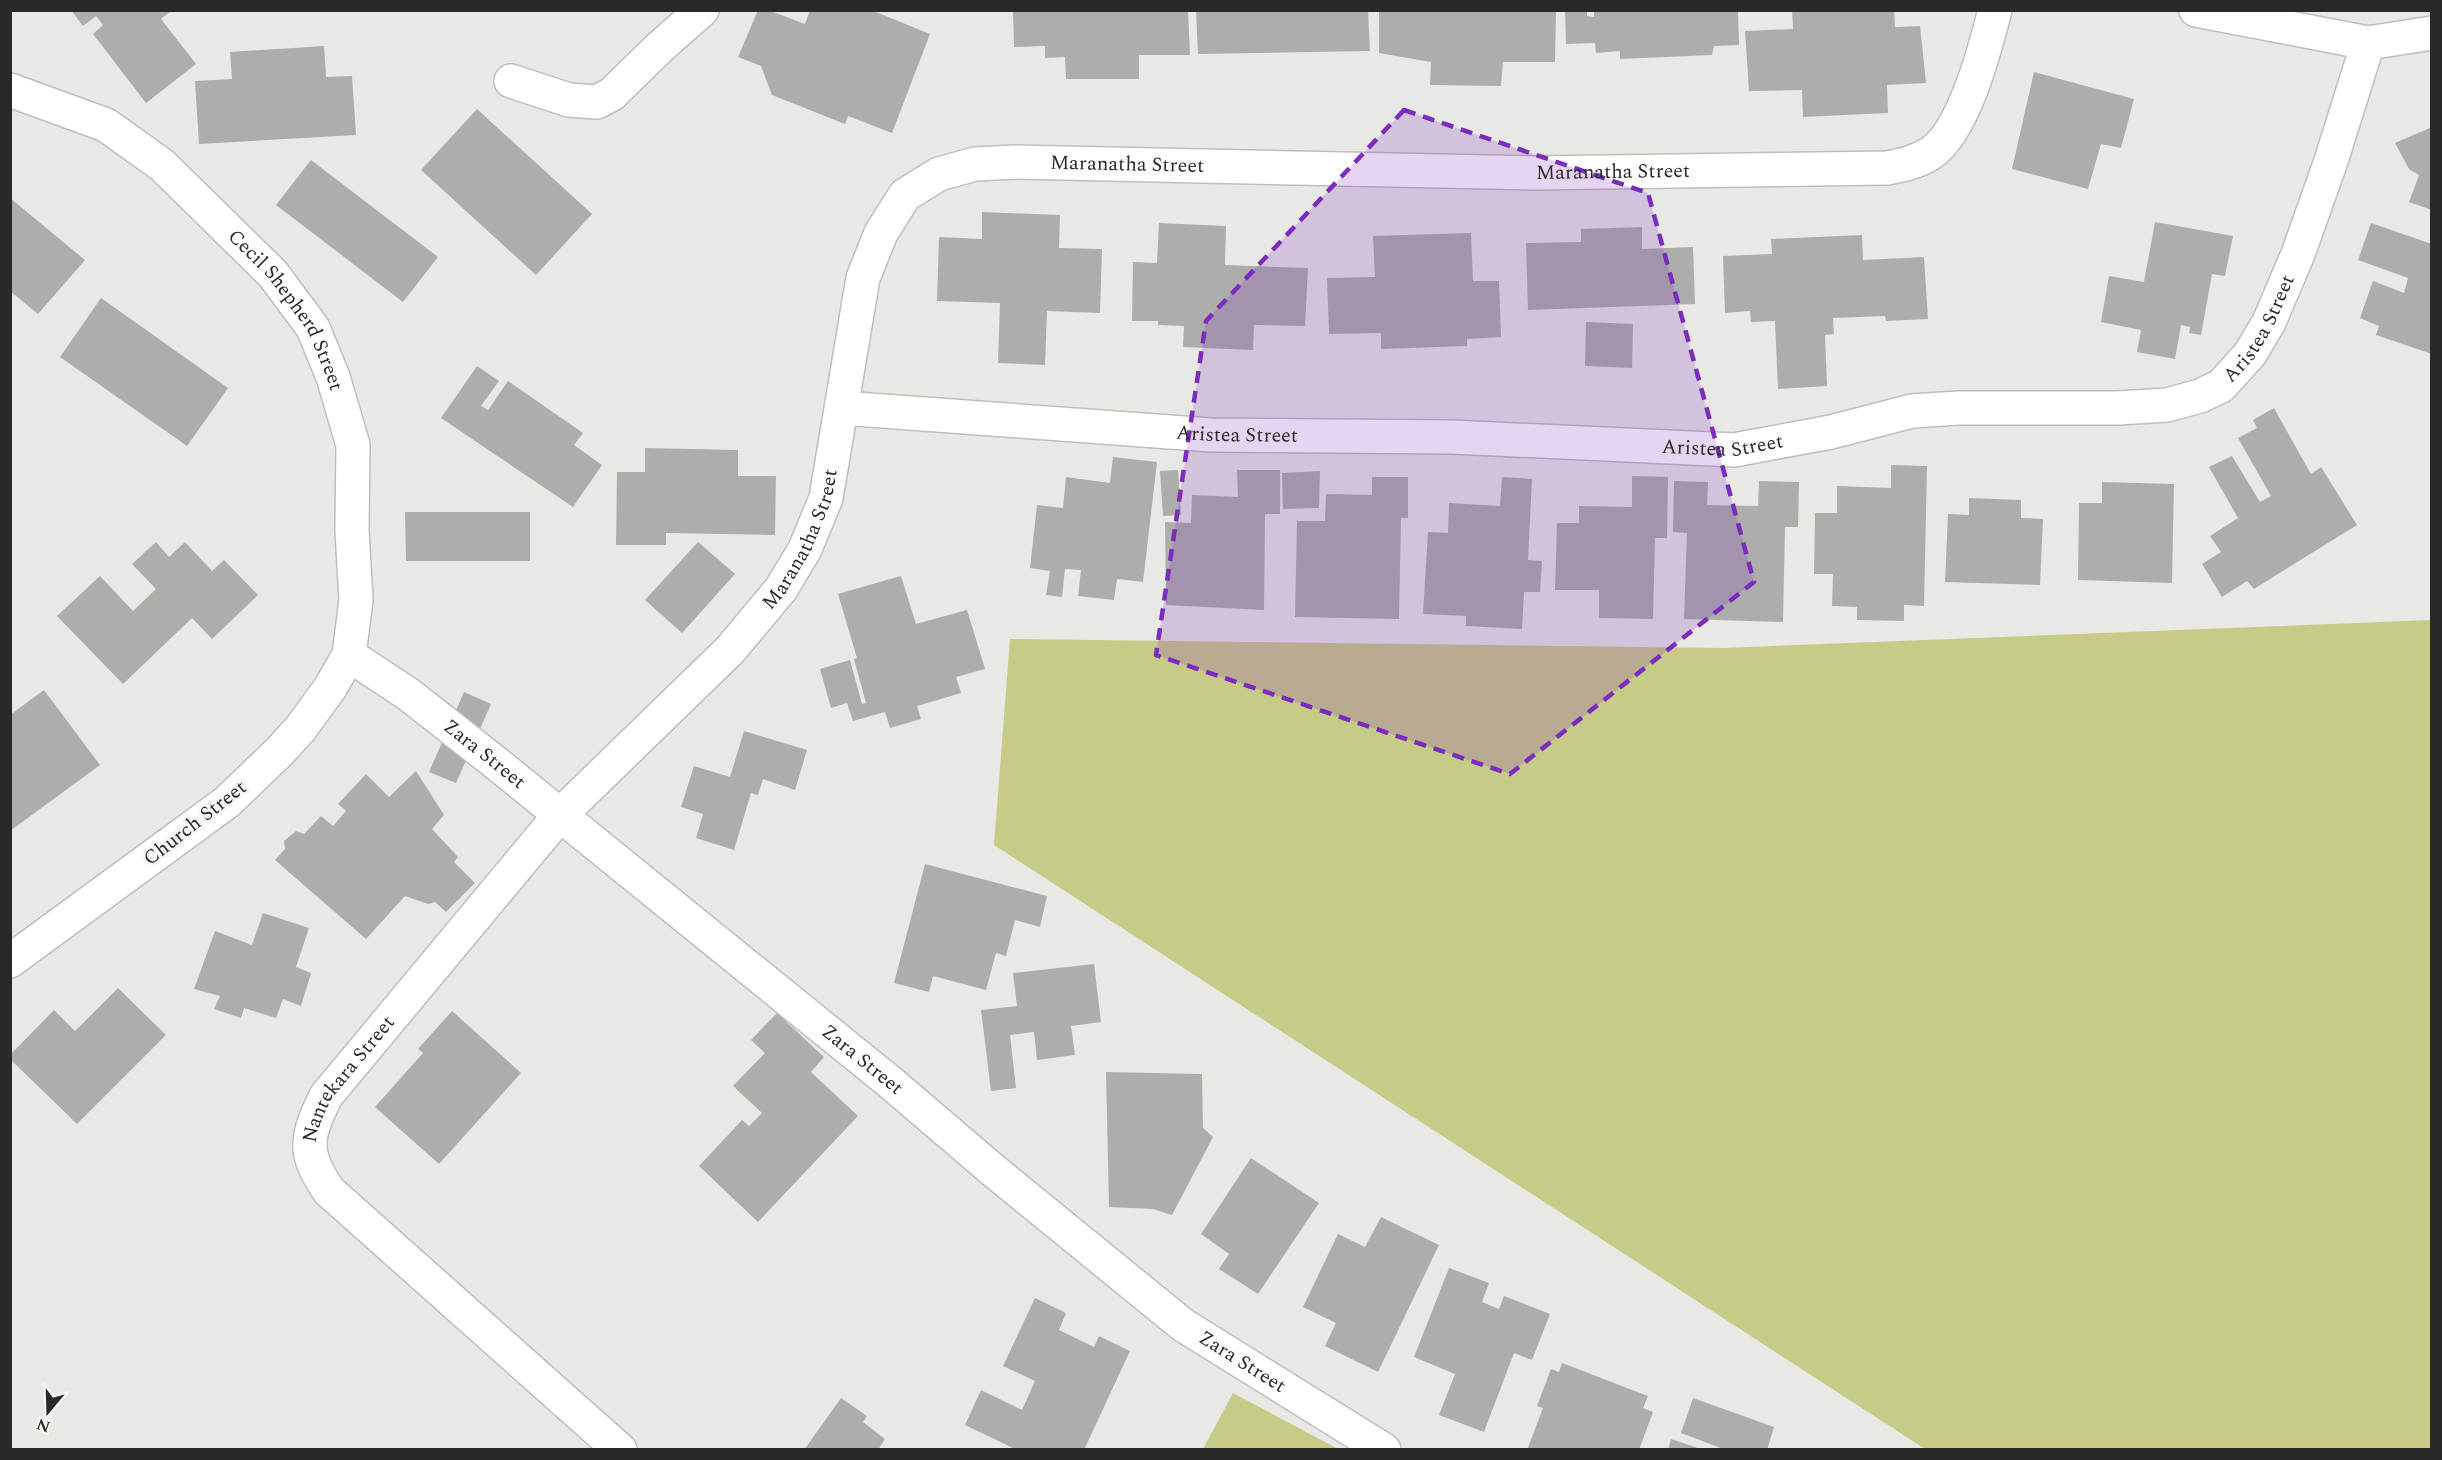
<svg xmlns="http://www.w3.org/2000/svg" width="2442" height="1460" font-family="Spectral,serif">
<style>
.green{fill:#c7cb88}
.building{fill:#adaeaa}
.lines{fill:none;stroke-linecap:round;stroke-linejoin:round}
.minor-casing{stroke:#bebeba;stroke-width:36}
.minor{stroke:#fff;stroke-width:33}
.marked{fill:#7b2cbf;fill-opacity:0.2;stroke:#7b2cbf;stroke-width:4.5;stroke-dasharray:12 8;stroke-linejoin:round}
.labels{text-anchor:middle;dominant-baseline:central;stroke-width:6;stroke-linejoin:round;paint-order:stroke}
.street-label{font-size:20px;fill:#292928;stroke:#f5f6f1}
</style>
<rect width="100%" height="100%" fill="#e8e9e4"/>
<!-- green -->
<g class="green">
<polygon points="2431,620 2431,1449 1925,1449 994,845 1010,639 1723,648"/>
<polygon points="1233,1393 1338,1449 1203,1449"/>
</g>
<!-- building -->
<g class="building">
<polygon points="71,10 172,10 161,19 196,64 146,103 93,34 103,25 96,16 83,26"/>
<polygon points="758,10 768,10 805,24 810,10 871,10 930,34 892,133 848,116 845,124 772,95 761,66 738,57"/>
<polygon points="1013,10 1188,10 1190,55 1139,55 1139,79 1066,79 1065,57 1045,58 1045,46 1014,47"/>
<polygon points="1196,10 1368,10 1370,51 1198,54"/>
<polygon points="1379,10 1556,10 1555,62 1503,62 1501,86 1430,85 1431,62 1379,53"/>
<polygon points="1565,10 1587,10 1587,16 1594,17 1594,10 1738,10 1739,45 1714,46 1712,55 1620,59 1620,51 1596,53 1595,43 1566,44"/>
<polygon points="1792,10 1894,10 1895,27 1920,26 1926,83 1887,85 1888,113 1803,117 1802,90 1749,91 1745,31 1793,29"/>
<polygon points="324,46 326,77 352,76 356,135 199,144 195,81 232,79 230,52"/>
<polygon points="2034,72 2134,99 2121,148 2101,144 2088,189 2012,169"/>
<polygon points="477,109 592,214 536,275 421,170"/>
<polygon points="2432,127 2432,210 2409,202 2419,175 2409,169 2395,143"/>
<polygon points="311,160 438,257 403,302 276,205"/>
<polygon points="10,198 85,260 38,314 10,291"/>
<polygon points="982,212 1060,215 1059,248 1102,249 1100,313 1047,311 1045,365 998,363 1000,303 937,301 939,237 982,239"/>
<polygon points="2155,222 2233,236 2225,276 2212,274 2201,335 2189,333 2190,327 2181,325 2175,359 2137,352 2141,330 2101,322 2109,276 2144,282"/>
<polygon points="1159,223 1226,226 1225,265 1308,268 1305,326 1254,325 1253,350 1183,347 1184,326 1158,325 1158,321 1132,321 1133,262 1157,263"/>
<polygon points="2371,223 2432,244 2430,255 2432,256 2432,354 2376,335 2379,326 2360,318 2373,281 2404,293 2408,278 2358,260"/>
<polygon points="1642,227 1642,249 1693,247 1695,304 1528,310 1526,243 1581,242 1581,229"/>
<polygon points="1471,233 1473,281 1499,281 1501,337 1467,339 1467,346 1381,349 1381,333 1329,334 1327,278 1375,277 1373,236"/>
<polygon points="1862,235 1863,260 1924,257 1928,319 1886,321 1885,316 1833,318 1834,334 1825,335 1827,386 1778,389 1775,321 1751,322 1750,311 1725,313 1723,256 1772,254 1771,239"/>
<polygon points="101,298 228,388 187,446 60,357"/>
<polygon points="1586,322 1633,324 1632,368 1585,366"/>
<polygon points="477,366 499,381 481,406 488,410 508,381 583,433 574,445 602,465 573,507 441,418"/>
<polygon points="2274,408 2311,474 2321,467 2357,525 2254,589 2247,581 2222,597 2202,564 2221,552 2210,536 2238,518 2209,467 2232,456 2260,502 2271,496 2238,438 2257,428 2253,420"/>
<polygon points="645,448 738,450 738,476 776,476 775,535 666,533 666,545 616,545 617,472 645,472"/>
<polygon points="1113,457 1157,462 1143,582 1117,579 1114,600 1078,596 1081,570 1065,569 1062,597 1046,595 1050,571 1030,568 1037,505 1063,508 1066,477 1110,483"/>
<polygon points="1891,465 1927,466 1924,606 1904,605 1904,621 1857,620 1857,607 1832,606 1833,574 1814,574 1815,513 1837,513 1837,486 1891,488"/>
<polygon points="1178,470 1181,515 1163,516 1160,471"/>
<polygon points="1237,470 1280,470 1280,514 1265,514 1264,610 1166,605 1165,522 1191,523 1192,495 1238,497"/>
<polygon points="1320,471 1319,508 1283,509 1282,473"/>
<polygon points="1632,476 1668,477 1667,538 1655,538 1653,619 1599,618 1599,590 1555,590 1557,523 1579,523 1579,506 1632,507"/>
<polygon points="1372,477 1408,477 1408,518 1401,518 1399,619 1295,617 1297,521 1325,521 1326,494 1372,495"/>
<polygon points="1502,477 1532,479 1528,560 1542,561 1540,592 1524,592 1522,629 1466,626 1466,616 1423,614 1428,532 1448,533 1449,503 1500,506"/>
<polygon points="1674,481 1708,482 1707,505 1758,506 1759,481 1799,482 1798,527 1785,527 1783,622 1684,619 1687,533 1673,532"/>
<polygon points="2102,482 2174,484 2172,583 2078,580 2079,503 2102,503"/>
<polygon points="1969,498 2021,500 2021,518 2043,519 2040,585 1945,582 1948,514 1969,515"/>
<polygon points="405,512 530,512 530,561 406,561"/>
<polygon points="156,542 169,557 185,542 212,571 224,560 258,595 212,639 192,618 123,684 57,616 100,576 133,611 156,589 132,564"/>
<polygon points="698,542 735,574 682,633 645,600"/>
<polygon points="901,576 916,624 967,610 985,669 956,677 961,693 917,706 921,719 890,728 885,712 853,721 847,703 831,708 820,669 850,660 862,704 866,703 854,659 857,658 838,594"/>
<polygon points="44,690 100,765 10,831 10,715"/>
<polygon points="464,692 491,704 456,783 429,772"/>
<polygon points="744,731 807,750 795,790 763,779 758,795 751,793 734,850 696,838 703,814 681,807 694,766 730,777"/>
<polygon points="416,771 444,815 432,829 458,857 454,862 475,883 446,912 435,902 428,904 405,896 366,939 275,860 285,849 284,841 296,831 304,834 321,816 333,826 346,811 338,804 366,774 389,797"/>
<polygon points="925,864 1047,896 1040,927 1015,920 1006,956 996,953 986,990 933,976 929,992 894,983"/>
<polygon points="263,913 309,928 296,967 311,973 301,1006 283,999 276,1018 244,1008 241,1018 214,1009 220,996 194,989 215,931 252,945"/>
<polygon points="1094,964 1101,1022 1071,1026 1075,1055 1037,1060 1034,1032 1010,1035 1016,1088 991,1091 981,1010 1017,1006 1013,973"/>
<polygon points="118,988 166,1035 77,1124 10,1059 10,1055 54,1010 75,1031"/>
<polygon points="452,1011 521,1073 439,1164 375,1107 423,1053 418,1049"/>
<polygon points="777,1013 824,1057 811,1072 858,1116 758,1222 699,1166 742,1120 749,1126 762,1113 733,1086 765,1053 751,1040"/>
<polygon points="1106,1072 1202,1074 1203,1128 1213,1137 1172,1215 1153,1209 1109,1207"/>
<polygon points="1251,1158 1319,1203 1258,1294 1219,1269 1229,1254 1201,1234"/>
<polygon points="1381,1217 1439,1245 1378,1372 1325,1346 1336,1323 1303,1307 1338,1234 1365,1247"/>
<polygon points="1449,1268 1489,1283 1482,1302 1499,1309 1504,1296 1550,1314 1532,1360 1514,1353 1484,1432 1439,1415 1455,1374 1414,1357"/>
<polygon points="1035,1298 1066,1313 1059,1330 1094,1347 1099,1336 1130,1351 1084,1450 1058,1448 1017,1450 965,1425 981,1390 1022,1410 1035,1381 1003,1366"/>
<polygon points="1562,1363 1648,1396 1643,1408 1653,1412 1639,1450 1527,1450 1543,1408 1537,1406 1551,1369 1559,1372"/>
<polygon points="841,1398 867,1416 863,1422 885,1439 878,1450 804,1450"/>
<polygon points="1693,1398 1774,1427 1767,1450 1726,1450 1681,1433"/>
<polygon points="1671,1439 1701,1449 1701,1450 1668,1450"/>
</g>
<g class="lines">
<!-- minor casing -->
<g class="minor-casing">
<g id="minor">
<polyline points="2196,10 2368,43 2432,33"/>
<polyline points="511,81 569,100 597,102 612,94 659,48 702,10"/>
<path id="s1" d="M10,90L106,125L162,165L273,274L313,328L333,377L353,445L352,531L356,600L349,655L330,688L301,728L280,751L227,802L10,961"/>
<path id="s2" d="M842,408L1211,435L1452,437L1734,450L1831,432L1912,411L1959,408H2118L2167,405L2200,396L2221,386L2250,354L2269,322L2298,254L2331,161L2368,43"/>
<path id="s3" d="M349,655L408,694L496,763L891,1083L994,1171L1183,1325L1384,1450"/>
<path id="s4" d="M620,1450L329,1191C302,1152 306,1137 326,1096L559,816L730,650L781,589L805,549L826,498L863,278L881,233L905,195L939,174L975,164L1016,162L1535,173L1887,168C1903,165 1917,162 1931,153C1964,131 1985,49 1995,10"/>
</g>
</g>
<!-- minor -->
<use href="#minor" class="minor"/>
</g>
<!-- marked area -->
<path class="marked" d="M1404,110L1648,193L1754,582L1510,774L1156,655L1206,321Z"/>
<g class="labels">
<!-- street labels -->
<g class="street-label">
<text stroke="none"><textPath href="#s4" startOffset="1822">Maranatha Street</textPath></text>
<text stroke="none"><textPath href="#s4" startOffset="2308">Maranatha Street</textPath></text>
<text stroke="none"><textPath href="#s1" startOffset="364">Cecil Shepherd Street</textPath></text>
<text stroke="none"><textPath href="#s2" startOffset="1458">Aristea Street</textPath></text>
<text stroke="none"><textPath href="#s2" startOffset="396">Aristea Street</textPath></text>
<text stroke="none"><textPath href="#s2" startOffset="882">Aristea Street</textPath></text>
<text stroke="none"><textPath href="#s4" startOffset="1228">Maranatha Street</textPath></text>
<text stroke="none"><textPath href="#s3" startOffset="168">Zara Street</textPath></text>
<text transform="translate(195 823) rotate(-38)">Church Street</text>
<text stroke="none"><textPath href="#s3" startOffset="654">Zara Street</textPath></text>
<text stroke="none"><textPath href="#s4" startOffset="518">Nantekara Street</textPath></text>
<text stroke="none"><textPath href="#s3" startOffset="1140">Zara Street</textPath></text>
</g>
</g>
<!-- border -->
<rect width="2442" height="1460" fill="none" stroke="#292928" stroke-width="24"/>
<!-- north arrow -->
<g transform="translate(48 1412) rotate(199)" stroke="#f5f6f1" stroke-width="4.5" paint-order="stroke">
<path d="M0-4.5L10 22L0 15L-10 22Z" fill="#292928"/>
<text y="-9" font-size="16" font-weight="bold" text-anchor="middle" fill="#292928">N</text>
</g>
</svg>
